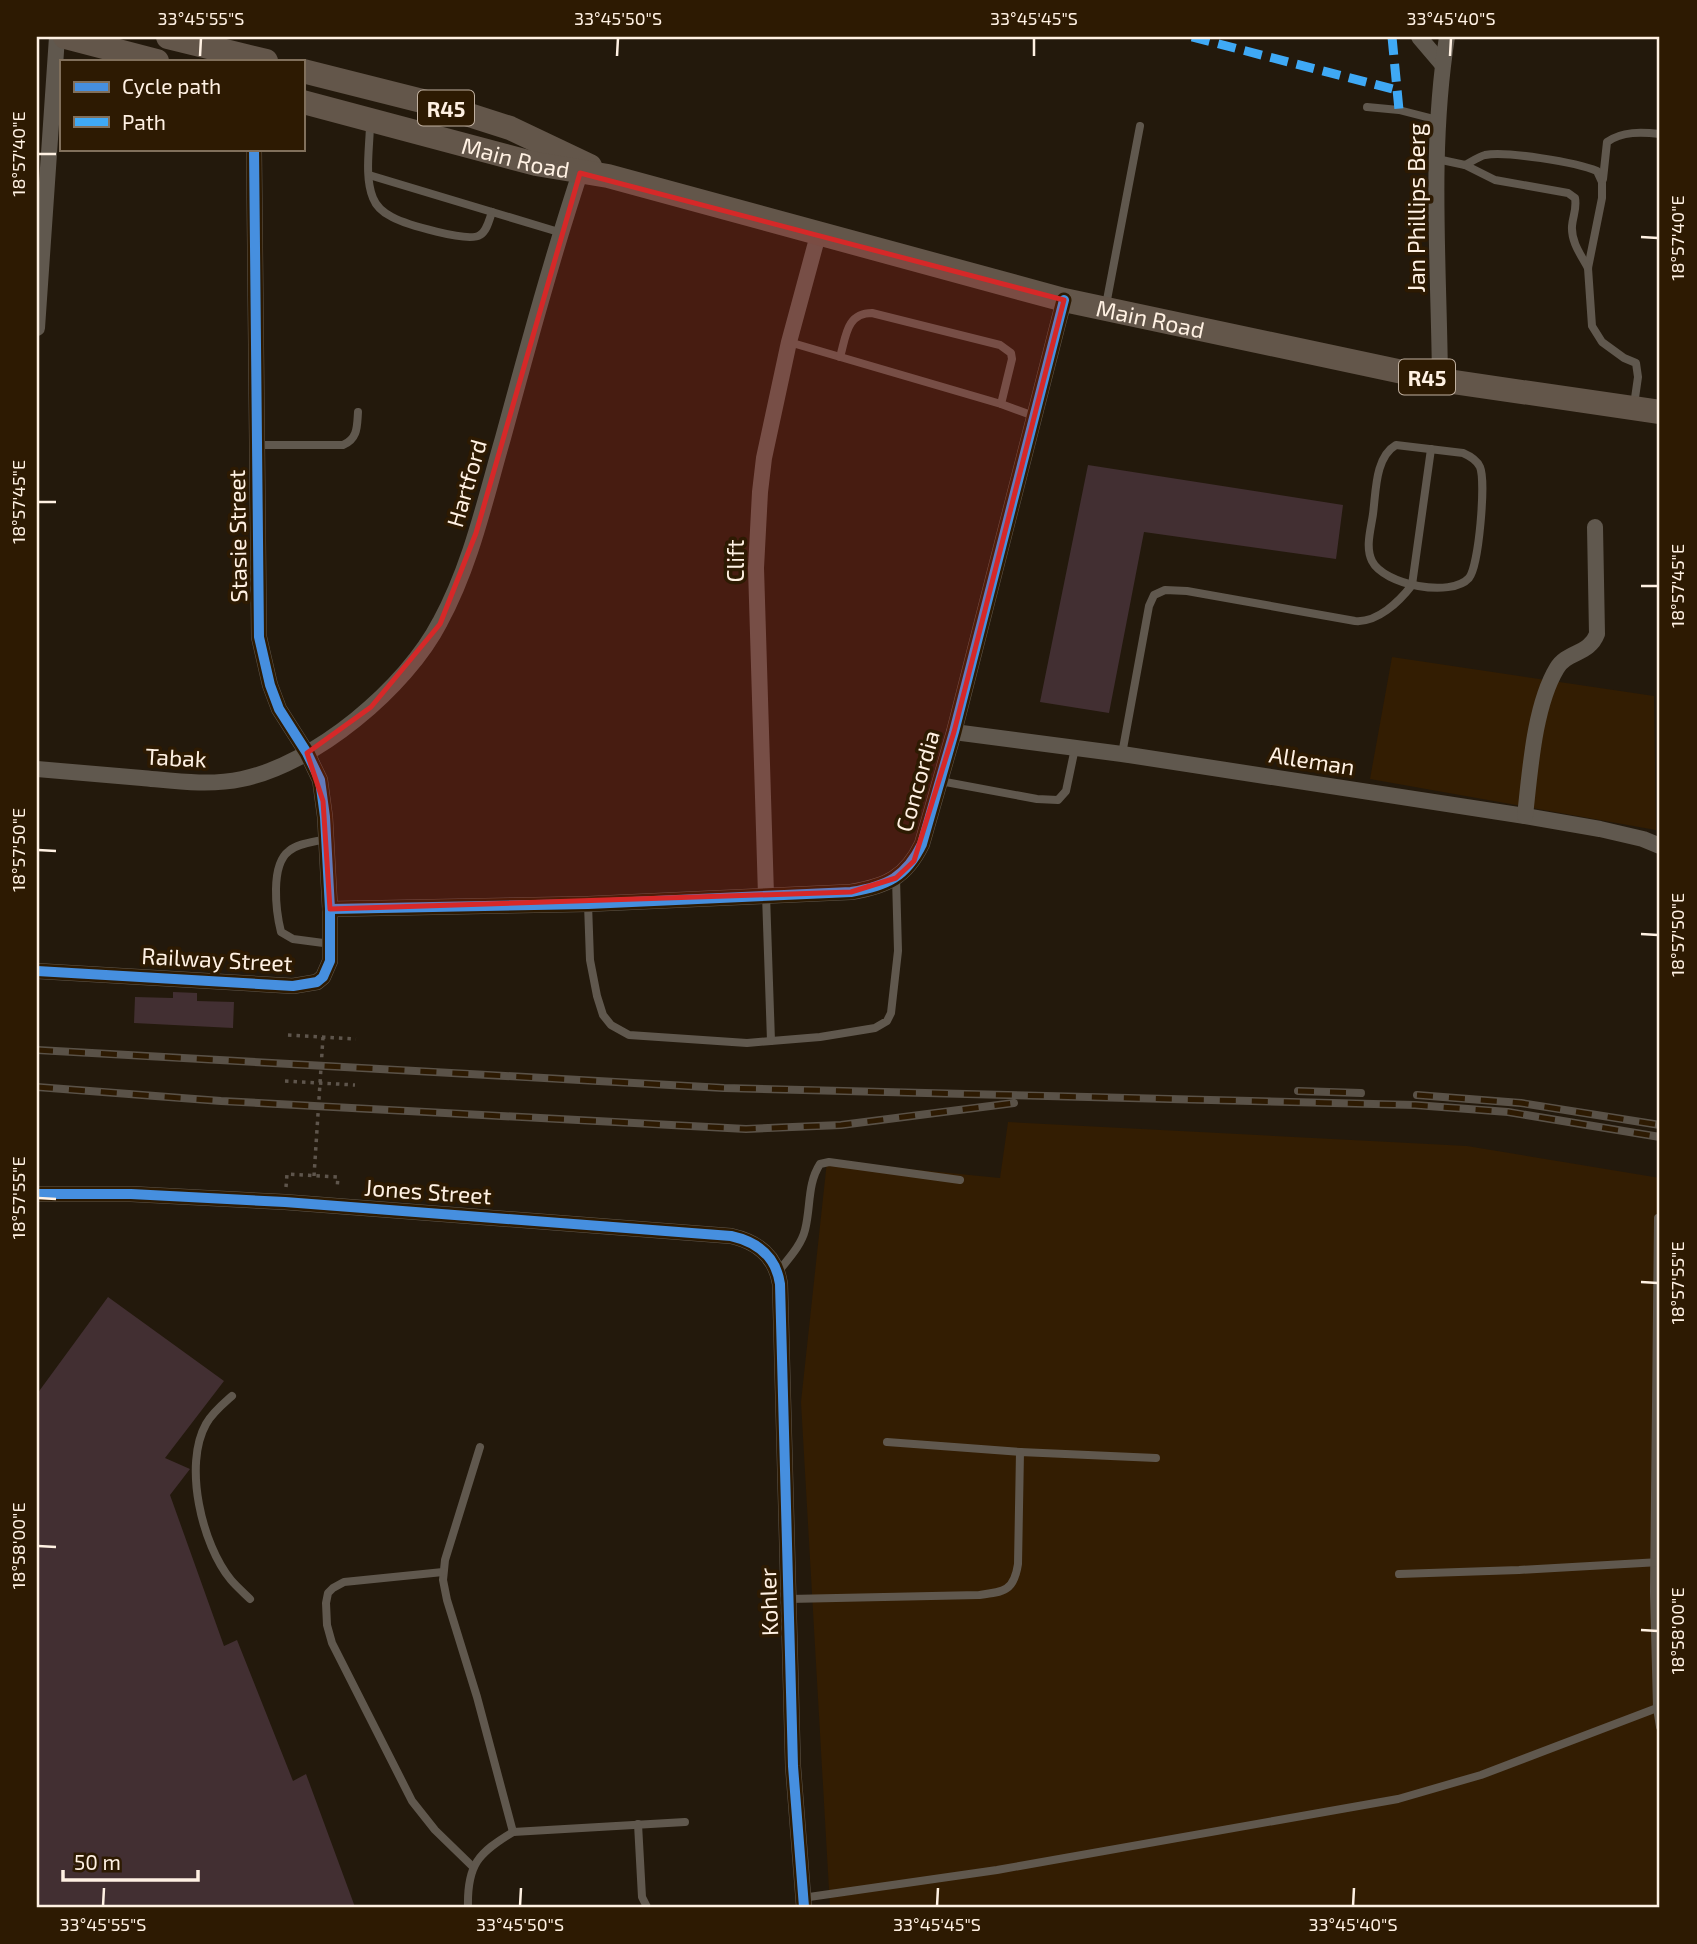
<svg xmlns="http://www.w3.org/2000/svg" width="1697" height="1944" font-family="'Exo 2',sans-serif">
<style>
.built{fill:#331d02}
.building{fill:#422f32}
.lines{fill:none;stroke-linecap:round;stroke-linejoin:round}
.path{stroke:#5e554c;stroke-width:3.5;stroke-dasharray:3.5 5;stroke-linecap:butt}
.service{stroke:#60584e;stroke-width:8}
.minor{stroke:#60584e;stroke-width:16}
.primary{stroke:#63564a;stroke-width:24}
.rail-casing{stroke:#5a5248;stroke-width:8}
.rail{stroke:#2d1a02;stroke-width:5;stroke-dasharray:16;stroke-linecap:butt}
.quiet{stroke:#3fa9f5;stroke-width:9;stroke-dasharray:18 9;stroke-linecap:butt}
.cycleway-casing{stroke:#2d1a02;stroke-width:15}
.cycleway{stroke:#468fdf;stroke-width:10}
.marked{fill:#d62828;fill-opacity:0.2;stroke:#d62828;stroke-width:5;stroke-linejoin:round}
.ticks{fill:none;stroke:#fff1e3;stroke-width:2.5}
.labels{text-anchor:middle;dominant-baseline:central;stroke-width:7;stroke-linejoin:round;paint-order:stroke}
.shield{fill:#2d1a02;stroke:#c0b0a0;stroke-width:2}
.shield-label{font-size:21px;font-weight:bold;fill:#fff1e3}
.street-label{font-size:23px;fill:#fff1e3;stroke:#2d1a02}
.neatline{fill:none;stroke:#fff1e3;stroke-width:2.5}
.ticks-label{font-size:18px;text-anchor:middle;fill:#fff1e3}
</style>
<rect width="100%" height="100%" fill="#23190c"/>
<!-- built -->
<g class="built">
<polygon points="1392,657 1654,696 1656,830 1370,779"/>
<polygon points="1008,1122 1467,1146 1660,1178 1660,1907 830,1907 801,1402 827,1161 1000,1178"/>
</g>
<!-- building -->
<g class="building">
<polygon points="1088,465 1343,505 1336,559 1144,532 1109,713 1040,702"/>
<polygon points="173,992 197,993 197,1001 234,1002 233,1028 134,1023 135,997 173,998"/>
<polygon points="108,1297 224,1381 165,1458 190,1469 170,1495 224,1646 237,1640 293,1781 306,1774 355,1907 37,1907 37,1394"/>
</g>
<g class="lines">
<!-- path -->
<g class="path">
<polyline points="288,1035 356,1039"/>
<polyline points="285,1081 355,1085"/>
<polyline points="314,1176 323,1037"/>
<polyline points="286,1187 287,1174 338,1177 337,1189"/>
</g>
<!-- service -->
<g class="service">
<polyline points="1367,107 1399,110 1438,120"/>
<path d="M370,123C370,145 364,176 373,198C376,206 384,213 392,217C405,224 468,243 480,235C487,231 489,220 492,212"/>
<path d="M1437,159L1465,165C1471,162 1478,157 1485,155C1506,151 1576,162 1597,171L1602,182V198L1588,268L1592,326L1602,342L1624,358L1636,363L1638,377L1634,405"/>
<path d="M1465,165L1495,180L1568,193L1575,198C1577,209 1573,215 1572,226C1571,242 1581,255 1588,268"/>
<polyline points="369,175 562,233"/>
<path d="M1603,179L1607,142C1622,131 1642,132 1660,134"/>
<polyline points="1106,305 1140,126"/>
<polyline points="789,342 1001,404"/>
<path d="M840,357C846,337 846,313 872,313L1000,345L1011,353L1012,359L1001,404L1034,416"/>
<path d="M257,445H343C358,439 357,426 358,412"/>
<path d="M1396,445L1463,453C1470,456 1477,460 1480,467C1486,481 1479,566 1469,578C1451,598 1384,585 1372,561C1365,547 1371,529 1373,514C1376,492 1375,457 1396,445Z"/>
<path d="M1122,754L1149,606L1154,595L1165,590L1187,591L1355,621C1377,623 1399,602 1412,585L1431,449"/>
<polyline points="940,781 1037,799 1058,800 1066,791 1075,748"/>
<path d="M326,839C315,842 298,843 289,851C270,865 276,912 281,932L293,939L331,944"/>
<polyline points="766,895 771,1041"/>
<polyline points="588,904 590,960 597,996 603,1015 611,1025 629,1035 747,1043 820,1037 875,1028 887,1021 891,1013 898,951 896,878"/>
<polyline points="1658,1218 1654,1592 1657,1708 1660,1727"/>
<path d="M778,1272C788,1259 801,1246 805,1230C811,1207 807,1184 820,1164L829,1162L960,1180"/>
<path d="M232,1396C223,1404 212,1413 206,1424C183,1465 202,1545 231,1580C237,1587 244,1593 250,1599"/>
<polyline points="887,1442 1020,1452"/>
<polyline points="480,1447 445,1560 443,1580 447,1600 477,1697 513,1832"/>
<polyline points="443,1572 344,1582 333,1588 328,1593 326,1603 327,1625 332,1643 412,1801 435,1830 472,1866"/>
<polyline points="1399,1574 1519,1570 1660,1562"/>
<path d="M789,1599L979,1595C1004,1592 1014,1591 1018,1564L1020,1452L1156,1458"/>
<polyline points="638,1824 642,1897 647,1907"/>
<polyline points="802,1898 997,1870 1398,1799 1481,1775 1657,1708"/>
<path d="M468,1907C467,1865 478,1853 513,1832L685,1822"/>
</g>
<!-- minor -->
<g class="minor">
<polyline points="1419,37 1442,64"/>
<polyline points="37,328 57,37"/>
<path d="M1440,380C1439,266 1429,149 1447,37"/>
<polyline points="954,732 1122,754 1525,816 1600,829 1643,839 1660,846"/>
<path d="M37,769C72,772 107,775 142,778C175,781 209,786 242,779C315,764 406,688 440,622C471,565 485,500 503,438C528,346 553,254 583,164"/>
<path d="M1525,816C1530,772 1534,706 1557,668C1567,651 1589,655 1597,634L1595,527"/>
<polyline points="766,895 756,568 760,492 764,458 789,342 818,235"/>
<path d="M330,909L588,904L851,892C887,886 906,877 922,844L954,732L1064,300"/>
<polyline points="37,971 293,986 317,982 323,977 330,961 330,909 325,817 320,780 307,753 279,709 270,685 259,637 254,149"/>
<path d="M37,1194H131L285,1202L731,1236C758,1242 776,1257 780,1284L793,1766L804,1907"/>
</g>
<!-- primary -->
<g class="primary">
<polyline points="65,37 157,61"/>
<polyline points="168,37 266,61"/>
<polyline points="303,71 438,105 510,128 590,166"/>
<path id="s1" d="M303,102L536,164L608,176L1064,300L1440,380L1660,412"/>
</g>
<!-- rail casing -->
<g class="rail-casing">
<g id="rail">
<polyline points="37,1050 724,1088 1415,1105 1508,1112 1660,1137"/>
<polyline points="37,1087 221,1101 746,1129 841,1125 1014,1103"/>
<polyline points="1298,1091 1361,1093"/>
<polyline points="1417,1095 1521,1103 1660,1125"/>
</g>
</g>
<!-- rail -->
<use href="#rail" class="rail"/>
<!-- quiet -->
<g class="quiet">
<polyline points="1192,37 1397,90"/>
<polyline points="1392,37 1399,110"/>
</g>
<!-- cycleway casing -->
<g class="cycleway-casing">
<g id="cycleway">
<path d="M330,909L588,904L851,892C887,886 906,877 922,844L954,732L1064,300"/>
<polyline points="37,971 293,986 317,982 323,977 330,961 330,909 325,817 320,780 307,753 279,709 270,685 259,637 254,149"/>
<path d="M37,1194H131L285,1202L731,1236C758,1242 776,1257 780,1284L793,1766L804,1907"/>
</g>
</g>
<!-- cycleway -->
<use href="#cycleway" class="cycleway"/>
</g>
<!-- marked area -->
<path class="marked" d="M580,173L1064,300L954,732L914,861L896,878L851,892L330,909L323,801L307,753L371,707L440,624L476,533Z"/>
<!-- ticks -->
<path class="ticks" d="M200,56L201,38M617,56L618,38M1034,56V38M1450,56L1451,38M38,154H56M1641,237L1658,238M38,502H56M1641,586H1658M38,850L56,851M1641,934L1658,935M38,1198L56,1199M1641,1282L1658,1283M38,1546L56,1547M1641,1630L1658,1631M103,1906L104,1888M520,1906L521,1888M937,1906L938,1888M1353,1906L1354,1888"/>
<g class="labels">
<!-- shield labels -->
<g class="shield">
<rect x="418" y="90.5" width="56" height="35" rx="5"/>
<rect x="1399" y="359.5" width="56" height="35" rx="5"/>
</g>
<g class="shield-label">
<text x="446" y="108">R45</text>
<text x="1427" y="377">R45</text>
</g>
<!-- street labels -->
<g class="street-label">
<text stroke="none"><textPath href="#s1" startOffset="220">Main Road</textPath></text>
<text transform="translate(1416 208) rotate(-90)">Jan Phillips Berg</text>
<text stroke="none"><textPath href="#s1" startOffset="875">Main Road</textPath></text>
<text transform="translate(466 483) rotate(-74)">Hartford</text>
<text transform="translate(237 536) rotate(-91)">Stasie Street</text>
<text transform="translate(735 561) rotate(-90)">Clift</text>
<text transform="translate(176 757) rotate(3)">Tabak</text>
<text transform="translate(1312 760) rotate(9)">Alleman</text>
<text transform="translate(917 781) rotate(-74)">Concordia</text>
<text transform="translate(217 959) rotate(3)">Railway Street</text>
<text transform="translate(428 1191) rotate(4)">Jones Street</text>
<text transform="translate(768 1602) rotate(-92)">Kohler</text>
</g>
</g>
<!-- border -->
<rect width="1697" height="1944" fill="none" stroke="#2d1a02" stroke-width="77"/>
<!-- legend -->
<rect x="60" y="60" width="245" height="91" fill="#2d1a02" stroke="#81705c" stroke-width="2"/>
<rect x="74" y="82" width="35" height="10" fill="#468fdf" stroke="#81705c" stroke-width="2"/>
<text x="122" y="94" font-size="21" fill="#fff1e3">Cycle path</text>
<rect x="74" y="117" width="35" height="10" fill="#3fa9f5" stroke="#81705c" stroke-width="2"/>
<text x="122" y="130" font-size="21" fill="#fff1e3">Path</text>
<!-- scale -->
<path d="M63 1870v10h135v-10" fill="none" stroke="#fff1e3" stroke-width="3.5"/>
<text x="74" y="1870" font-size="21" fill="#fff1e3" stroke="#2d1a02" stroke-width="5" paint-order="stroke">50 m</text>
<rect x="38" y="38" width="1620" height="1868" class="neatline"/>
<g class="ticks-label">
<text x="201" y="25">33°45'55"S</text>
<text x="618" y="25">33°45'50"S</text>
<text x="1034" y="25">33°45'45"S</text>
<text x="1451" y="25">33°45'40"S</text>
<text transform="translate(19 154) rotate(-90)" y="6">18°57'40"E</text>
<text transform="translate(1678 238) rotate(-90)" y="6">18°57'40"E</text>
<text transform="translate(19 502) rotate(-90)" y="6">18°57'45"E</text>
<text transform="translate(1678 586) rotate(-90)" y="6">18°57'45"E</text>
<text transform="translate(19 850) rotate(-90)" y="6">18°57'50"E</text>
<text transform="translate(1678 935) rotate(-90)" y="6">18°57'50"E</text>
<text transform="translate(19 1198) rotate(-90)" y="6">18°57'55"E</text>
<text transform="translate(1678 1283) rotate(-90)" y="6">18°57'55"E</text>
<text transform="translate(19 1546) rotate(-90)" y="6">18°58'00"E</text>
<text transform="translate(1678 1631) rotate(-90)" y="6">18°58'00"E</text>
<text x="103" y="1931">33°45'55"S</text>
<text x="520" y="1931">33°45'50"S</text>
<text x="937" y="1931">33°45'45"S</text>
<text x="1353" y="1931">33°45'40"S</text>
</g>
</svg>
